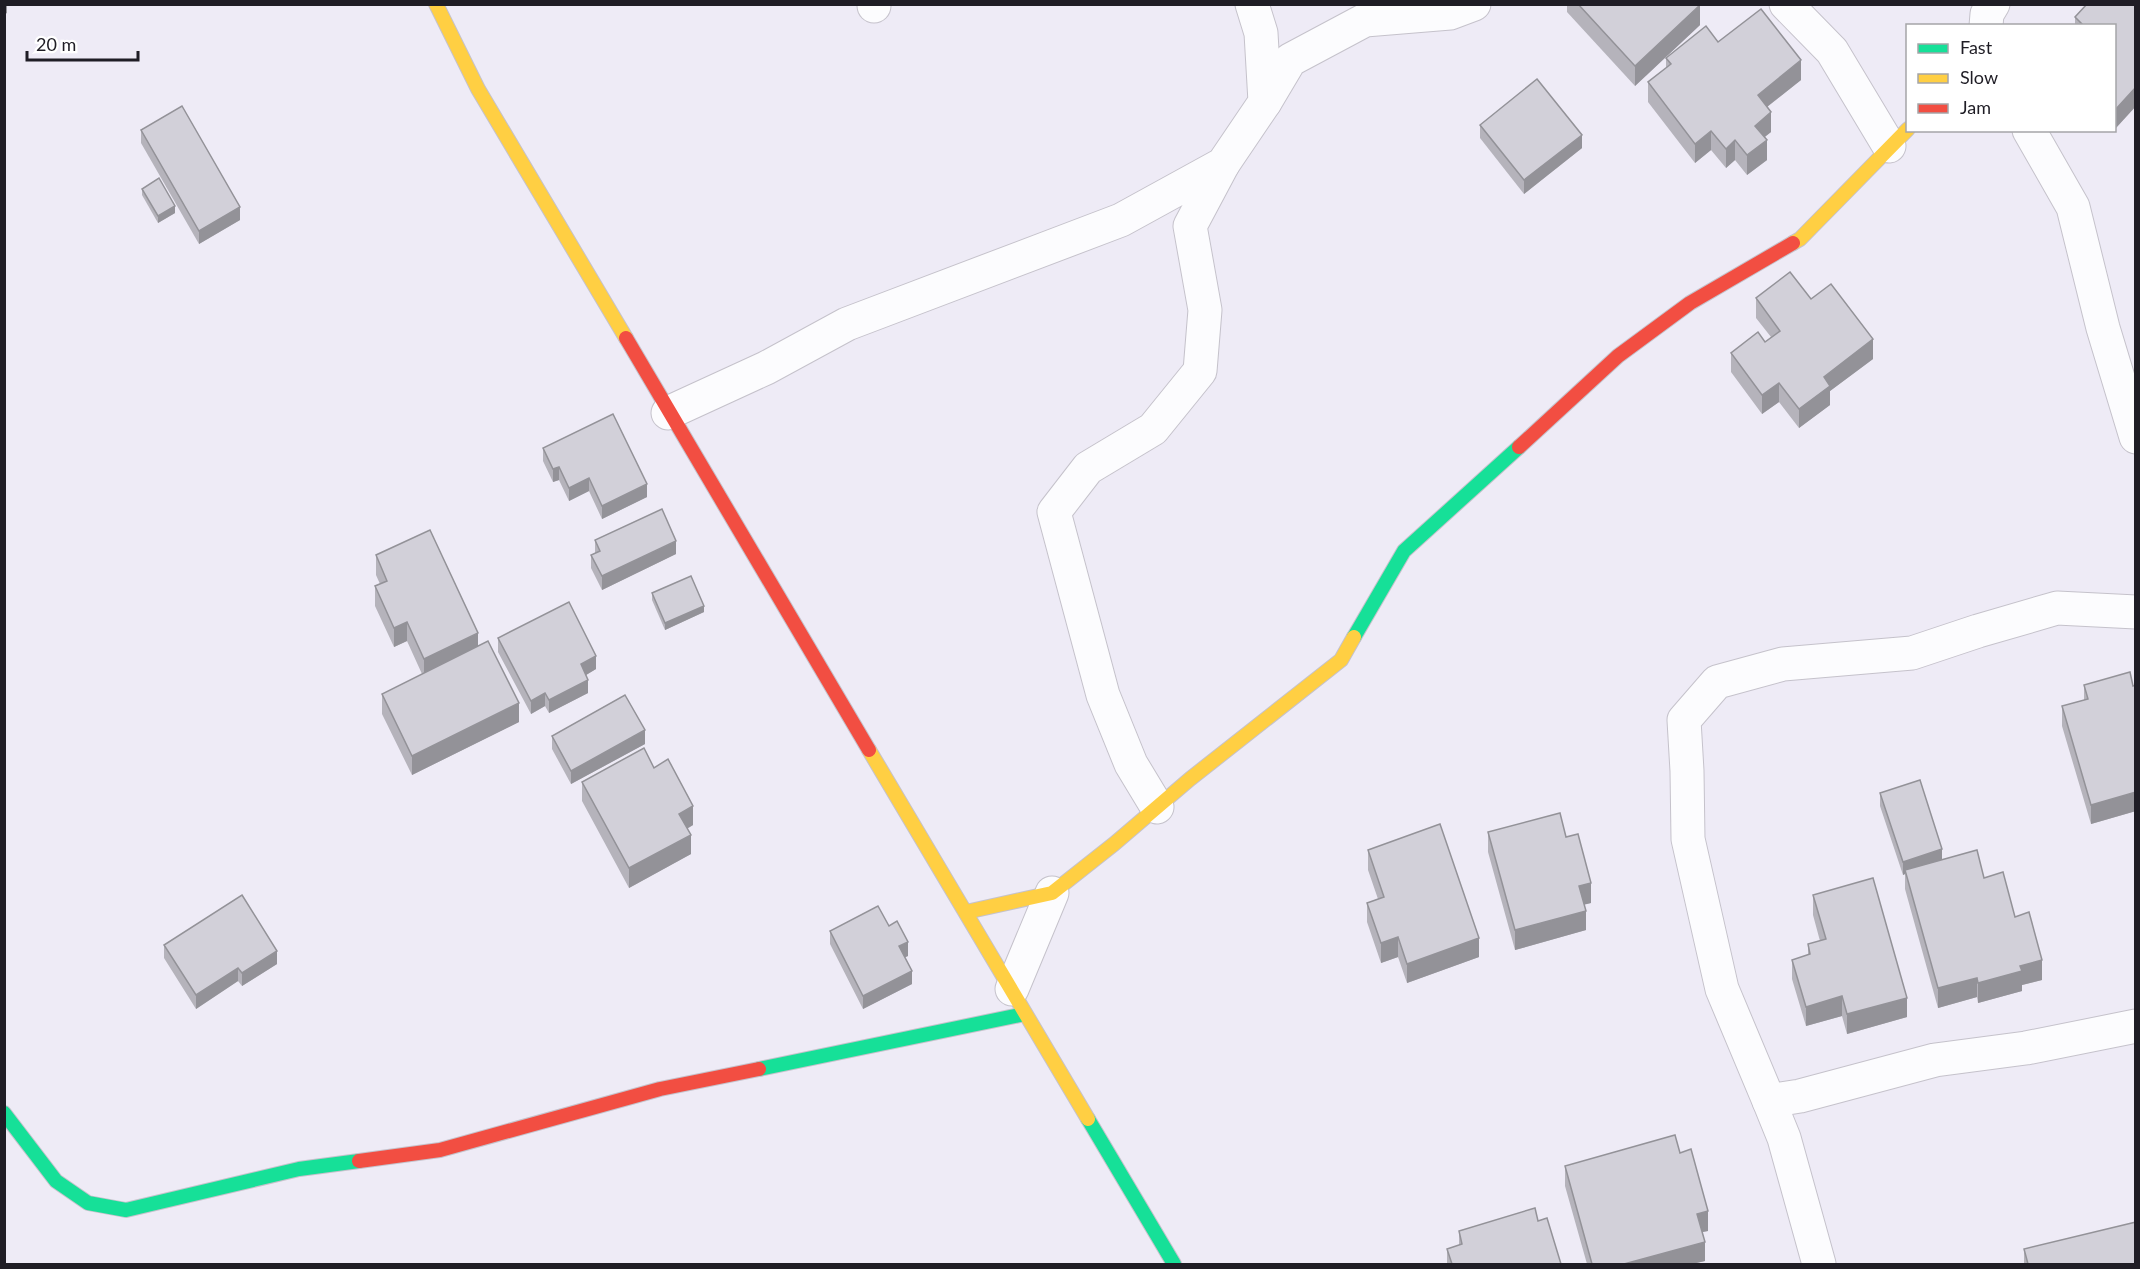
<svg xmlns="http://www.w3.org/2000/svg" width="2140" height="1269" font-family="Lato,sans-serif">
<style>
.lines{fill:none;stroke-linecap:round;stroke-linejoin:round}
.street-casing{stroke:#c5c2cb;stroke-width:35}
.fast-casing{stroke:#c5c2cb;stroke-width:16}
.slow-casing{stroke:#c5c2cb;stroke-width:16}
.jam-casing{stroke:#c5c2cb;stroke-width:16}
.street{stroke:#fcfcfe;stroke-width:33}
.fast{stroke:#16e098;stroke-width:14}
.slow{stroke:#ffcf43;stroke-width:14}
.jam{stroke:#f24e42;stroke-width:14}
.wall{fill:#b5b3bb}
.shaded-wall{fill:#939298}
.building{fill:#d2d0d9;stroke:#939298;stroke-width:1.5}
</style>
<rect width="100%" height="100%" fill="#eeebf6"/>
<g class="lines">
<!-- street casing -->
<g class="street-casing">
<g id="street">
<polyline points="1786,4 1832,51 1889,146"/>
<polyline points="874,6 874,4"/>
<polyline points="1986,26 1987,14 1993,4"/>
<polyline points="1265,102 1290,60 1365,20 1450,13 1474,4"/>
<polyline points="2029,130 2073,207 2103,328 2136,437"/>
<polyline points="668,413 766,368 847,324 1121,220 1223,164 1265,102 1261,33 1252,4"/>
<polyline points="1157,807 1131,764 1103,695 1054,512 1088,468 1153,429 1200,371 1205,310 1190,226 1223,164"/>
<polyline points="1012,989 1052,893"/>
<polyline points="1769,1101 1722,989 1688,839 1687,771 1684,720 1717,682 1783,664 1912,653 1978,631 2057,608 2136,612"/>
<polyline points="1819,1264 1784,1138 1769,1101 1800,1096 1935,1060 2026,1048 2136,1026"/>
</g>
</g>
<!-- fast casing -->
<g class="fast-casing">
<g id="fast">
<polyline points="1354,637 1404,551 1519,447"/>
<polyline points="759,1069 1025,1014"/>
<polyline points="4,1113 56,1181 88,1203 126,1210 299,1169 359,1161"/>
<polyline points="1088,1119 1174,1264"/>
</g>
</g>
<!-- slow casing -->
<g class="slow-casing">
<g id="slow">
<polyline points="436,4 478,89 626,338"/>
<polyline points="1793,243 1800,239 1908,129"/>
<polyline points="869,750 1088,1119"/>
<polyline points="966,912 1052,893 1114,844 1190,779 1341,660 1354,637"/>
</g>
</g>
<!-- jam casing -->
<g class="jam-casing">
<g id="jam">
<polyline points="626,338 869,750"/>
<polyline points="1519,447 1618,356 1690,303 1793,243"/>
<polyline points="359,1161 440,1150 660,1089 759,1069"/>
</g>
</g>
<!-- street -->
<use href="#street" class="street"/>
<!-- fast -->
<use href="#fast" class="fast"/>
<!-- slow -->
<use href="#slow" class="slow"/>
<!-- jam -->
<use href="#jam" class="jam"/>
</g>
<!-- wall -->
<g class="wall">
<polygon points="1567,4 1700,4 1700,25 1635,86 1567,12"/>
<polygon points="2136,4 2136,106 2115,129 2115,26 2075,26 2075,17"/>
<polygon points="1718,42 1801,80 1767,107 1771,132 1764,137 1767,160 1747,175 1735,160 1726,168 1711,150 1695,163 1648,102 1648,82 1666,68 1666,58"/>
<polygon points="1480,125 1582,148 1524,194 1480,138"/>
<polygon points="141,130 240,220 199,244 141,143"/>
<polygon points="142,189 175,213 158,223 142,195"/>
<polygon points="1756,298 1811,299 1873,359 1830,391 1830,405 1799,428 1779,402 1762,414 1731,372 1731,353 1765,342 1771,337 1756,318"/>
<polygon points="543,448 647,497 602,519 589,491 569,501 559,480 553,482 543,461"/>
<polygon points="595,540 676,554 602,590 591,568 591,555 595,553"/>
<polygon points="376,555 478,645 519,722 412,775 382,714 382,694 422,674 407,641 394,647 375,606 375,586 380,584 376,575"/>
<polygon points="652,593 704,612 665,630 652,600"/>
<polygon points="498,638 596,669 586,675 588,693 549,713 545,706 531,714 498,652"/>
<polygon points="2084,685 2136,685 2136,811 2091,824 2062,726 2062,706 2084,700"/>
<polygon points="552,736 645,744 571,784 552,749"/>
<polygon points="654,768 693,825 687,829 691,854 629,888 582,801 582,782"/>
<polygon points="1880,793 1942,860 1984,878 2015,917 2042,980 2022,985 2022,991 1978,1003 1977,997 1938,1008 1905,889 1905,874 1903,875 1880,806"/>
<polygon points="1488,832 1566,837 1591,903 1584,904 1586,930 1515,950 1488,852"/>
<polygon points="1368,850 1479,957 1407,983 1398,957 1381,963 1367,922 1367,903 1378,899 1368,870"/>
<polygon points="1813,895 1907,1017 1847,1034 1842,1016 1806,1026 1792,979 1792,960 1808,955 1808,944 1820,941 1813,915"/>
<polygon points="889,926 908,956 905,957 912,984 863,1009 830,944 830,931"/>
<polygon points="164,945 277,964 242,986 238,981 196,1009 164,958"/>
<polygon points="1680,1153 1708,1231 1702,1232 1705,1261 1692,1264 1587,1264 1565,1186 1565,1166"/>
<polygon points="1538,1221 1561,1264 1447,1264 1447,1249 1459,1245 1459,1231"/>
<polygon points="2024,1249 2136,1264 2024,1264"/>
</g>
<!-- shaded-wall -->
<g class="shaded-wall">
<polygon points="4,4 7,4 7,13 4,15"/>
<polygon points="1700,5 1700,25 1635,86 1635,66"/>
<polygon points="1801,60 1801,80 1758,114 1758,95"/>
<polygon points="2136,87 2136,106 2115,129 2115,110"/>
<polygon points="1771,112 1771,132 1755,145 1755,126"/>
<polygon points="1711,131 1711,150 1695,163 1695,144"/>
<polygon points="1582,135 1582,148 1524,194 1524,180"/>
<polygon points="1735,140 1735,160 1726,168 1726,149"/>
<polygon points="1767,140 1767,160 1747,175 1747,155"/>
<polygon points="175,206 175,213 158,223 158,216"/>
<polygon points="240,207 240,220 199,244 199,231"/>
<polygon points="1873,339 1873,359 1830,391 1830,405 1799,428 1799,409 1824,377"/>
<polygon points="1779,383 1779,402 1762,414 1762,395"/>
<polygon points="559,467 559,480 553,482 553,469"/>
<polygon points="589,478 589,491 569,501 569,488"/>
<polygon points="647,484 647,497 602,519 602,506"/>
<polygon points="676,541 676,554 602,590 602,576"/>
<polygon points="704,606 704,612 665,630 665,623"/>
<polygon points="407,622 407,641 394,647 394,628"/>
<polygon points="478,633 478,653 424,678 424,659"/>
<polygon points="596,656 596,669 581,678 581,664"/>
<polygon points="588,680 588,693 549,713 549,700"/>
<polygon points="545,693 545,706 531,714 531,701"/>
<polygon points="519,703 519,722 412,775 412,756"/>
<polygon points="645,730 645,744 571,784 571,771"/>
<polygon points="2136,792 2136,811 2091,824 2091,805"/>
<polygon points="693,806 693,825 679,833 679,814"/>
<polygon points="691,835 691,854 629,888 629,868"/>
<polygon points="1942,849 1942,862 1905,870 1905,874 1903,875 1903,862"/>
<polygon points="1591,883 1591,903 1579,906 1579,886"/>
<polygon points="1586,911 1586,930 1515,950 1515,930"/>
<polygon points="1398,937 1398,957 1381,963 1381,943"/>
<polygon points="1479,938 1479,957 1407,983 1407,964"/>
<polygon points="908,942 908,956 899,960 899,946"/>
<polygon points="277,951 277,964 242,986 242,973"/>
<polygon points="2042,960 2042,980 2022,985 2022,991 1978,1003 1978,983 2020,966"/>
<polygon points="238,968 238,981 196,1009 196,995"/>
<polygon points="912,971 912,984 863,1009 863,996"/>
<polygon points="1977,978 1977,997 1938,1008 1938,988"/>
<polygon points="1842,996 1842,1016 1806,1026 1806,1007"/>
<polygon points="1907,998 1907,1017 1847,1034 1847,1014"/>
<polygon points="1708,1211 1708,1231 1697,1233 1697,1214"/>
<polygon points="1705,1242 1705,1261 1692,1264 1624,1264"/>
</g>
<!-- building -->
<g class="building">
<polygon points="1578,4 1700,4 1700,5 1635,66"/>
<polygon points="2087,4 2136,4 2136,87 2115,110 2115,26 2080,26 2082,24 2075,17"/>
<polygon points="1761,9 1801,60 1758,95 1771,112 1755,126 1767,140 1747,155 1735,140 1726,149 1711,131 1695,144 1648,82 1671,64 1666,58 1706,26 1718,42"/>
<polygon points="1537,79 1582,135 1524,180 1480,125"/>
<polygon points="182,106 240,207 199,231 141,130"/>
<polygon points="159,178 175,206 158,216 142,189"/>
<polygon points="1790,272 1811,299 1831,284 1873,339 1824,377 1830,386 1799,409 1779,383 1762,395 1731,353 1758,332 1765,342 1780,331 1756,298"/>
<polygon points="613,414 647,484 602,506 589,478 569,488 559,467 553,469 543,448"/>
<polygon points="662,509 676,541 602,576 591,555 600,551 595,540"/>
<polygon points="430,530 478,633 424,659 407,622 394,628 375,586 387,581 376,555"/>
<polygon points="691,576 704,606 665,623 652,593"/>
<polygon points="569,602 596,656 581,664 588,680 549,700 545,693 531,701 498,638"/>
<polygon points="488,641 519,703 412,756 382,694"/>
<polygon points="2130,672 2133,686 2136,685 2136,792 2091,805 2062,706 2088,699 2084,685"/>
<polygon points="625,695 645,730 571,771 552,736"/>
<polygon points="644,748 654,768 668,759 693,806 679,814 691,835 629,868 582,782"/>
<polygon points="1920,780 1942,849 1903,862 1880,793"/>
<polygon points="1560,813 1566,837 1578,834 1591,883 1579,886 1586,911 1515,930 1488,832"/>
<polygon points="1440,824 1479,938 1407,964 1398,937 1381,943 1367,903 1384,897 1368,850"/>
<polygon points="1977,850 1984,878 2003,872 2015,917 2029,912 2042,960 2020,966 2022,971 1978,983 1977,978 1938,988 1905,870"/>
<polygon points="1873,878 1907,998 1847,1014 1842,996 1806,1007 1792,960 1810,954 1808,944 1826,939 1813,895"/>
<polygon points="242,895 277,951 242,973 238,968 196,995 164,945"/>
<polygon points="878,906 889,926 897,921 908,942 899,946 912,971 863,996 830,931"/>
<polygon points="1675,1135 1680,1153 1691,1149 1708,1211 1697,1214 1705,1242 1624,1264 1592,1264 1565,1166"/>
<polygon points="1535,1208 1538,1221 1547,1218 1561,1264 1452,1264 1447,1249 1462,1244 1459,1231"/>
<polygon points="2136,1222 2136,1264 2028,1264 2024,1249"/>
</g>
<!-- border -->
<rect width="2140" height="1269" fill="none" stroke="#1f1d25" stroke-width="12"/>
<!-- legend -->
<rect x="1906" y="24" width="210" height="108" fill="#ffffff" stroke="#a5a5a8" stroke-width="1.5"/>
<rect x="1918" y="44" width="30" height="9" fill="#16e098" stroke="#a5a5a8" stroke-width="1.5"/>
<text x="1960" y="54" font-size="18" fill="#1f1d25">Fast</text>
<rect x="1918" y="74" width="30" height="9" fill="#ffcf43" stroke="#a5a5a8" stroke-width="1.5"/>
<text x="1960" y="84" font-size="18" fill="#1f1d25">Slow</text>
<rect x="1918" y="104" width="30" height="9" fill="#f24e42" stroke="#a5a5a8" stroke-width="1.5"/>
<text x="1960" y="114" font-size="18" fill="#1f1d25">Jam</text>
<!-- scale -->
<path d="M27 51v9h111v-9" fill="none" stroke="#1f1d25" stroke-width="3"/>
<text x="36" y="51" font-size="18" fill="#1f1d25" stroke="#ffffff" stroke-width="4.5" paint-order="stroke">20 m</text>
</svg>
